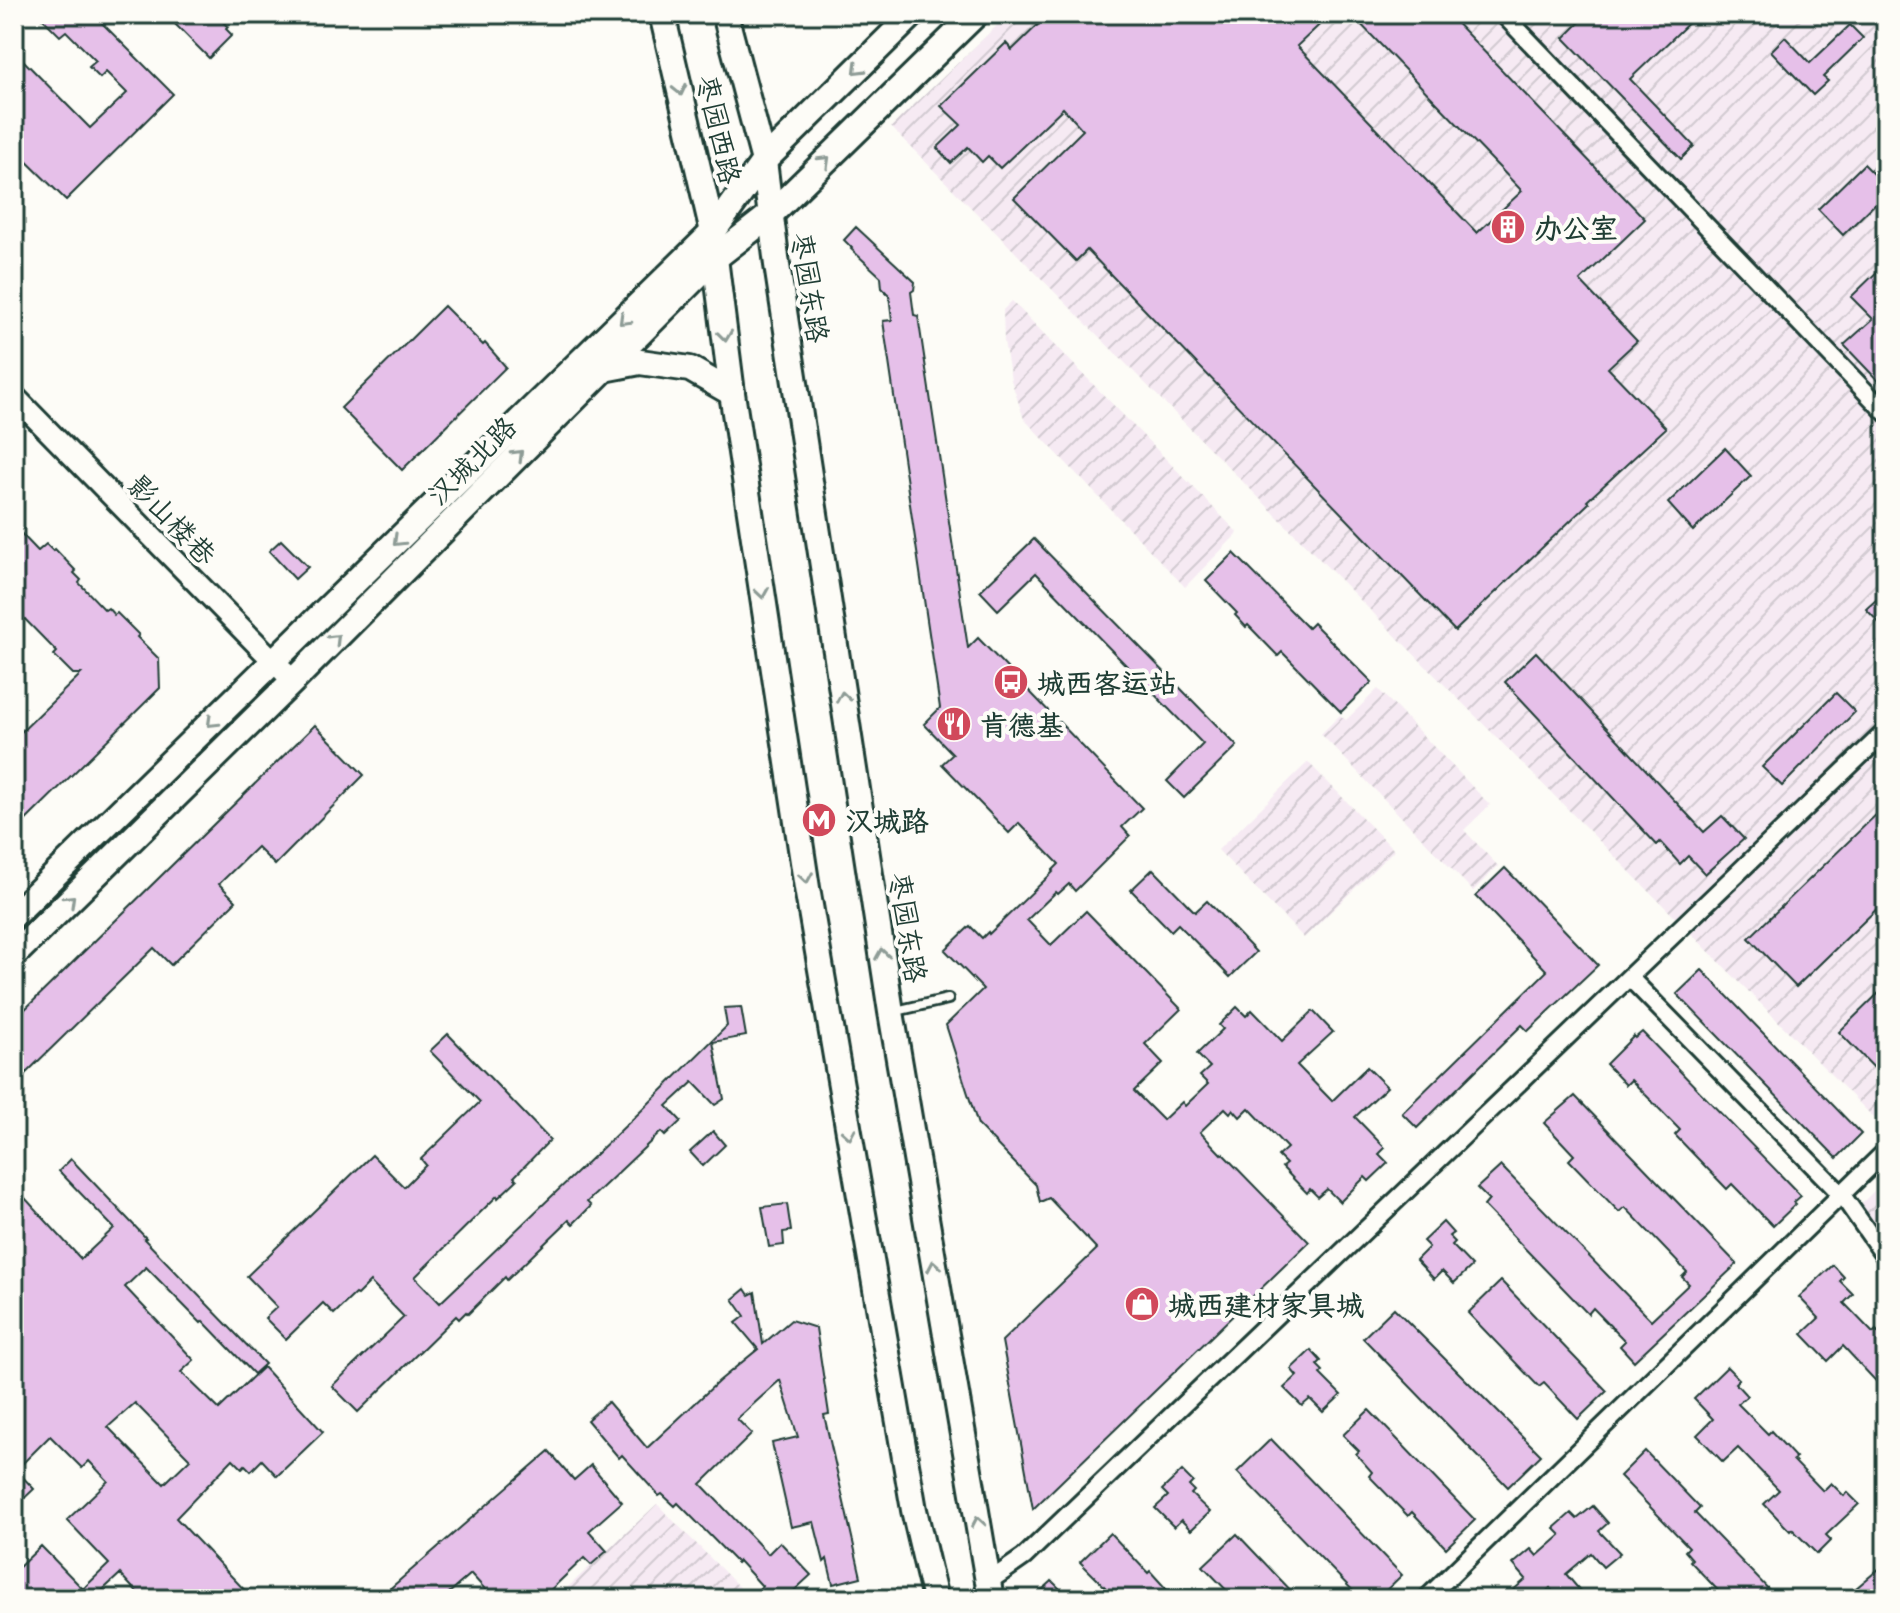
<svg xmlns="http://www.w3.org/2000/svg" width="1900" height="1613" font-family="Mali,'LXGW WenKai TC',sans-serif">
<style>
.industrial{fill:url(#industrial-furrows)}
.building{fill:#e6c0e9;stroke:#1f3d34;stroke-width:2;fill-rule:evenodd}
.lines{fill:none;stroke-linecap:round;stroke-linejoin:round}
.service-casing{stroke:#1f3d34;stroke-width:14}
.minor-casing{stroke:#1f3d34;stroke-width:22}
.tertiary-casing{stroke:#1f3d34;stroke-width:26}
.primary-casing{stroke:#1f3d34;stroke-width:30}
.service{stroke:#fdfcf7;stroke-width:8}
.minor{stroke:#fdfcf7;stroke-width:16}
.tertiary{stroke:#fdfcf7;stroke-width:20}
.primary{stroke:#fdfcf7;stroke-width:24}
.oneway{stroke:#8e9c96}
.labels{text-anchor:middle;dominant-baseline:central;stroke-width:8;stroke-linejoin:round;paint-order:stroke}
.street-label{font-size:28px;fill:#1f3d34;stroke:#fdfcf7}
.poi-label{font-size:28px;font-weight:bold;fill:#1f3d34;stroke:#fdfcf7;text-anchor:start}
</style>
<defs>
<pattern id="industrial-furrows" width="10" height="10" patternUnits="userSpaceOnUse" patternTransform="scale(2)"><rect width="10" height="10" fill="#f6eaf3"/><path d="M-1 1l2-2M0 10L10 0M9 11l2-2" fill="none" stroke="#d2cad1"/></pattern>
</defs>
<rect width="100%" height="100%" fill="#fdfcf7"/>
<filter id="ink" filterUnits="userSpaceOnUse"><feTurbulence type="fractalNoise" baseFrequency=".0125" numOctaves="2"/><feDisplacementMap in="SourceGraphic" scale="16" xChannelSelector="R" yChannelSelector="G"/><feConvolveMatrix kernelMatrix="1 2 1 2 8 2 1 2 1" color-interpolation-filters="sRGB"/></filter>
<g filter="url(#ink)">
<!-- industrial -->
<g class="industrial">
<polygon points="1009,14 1886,14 1886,1130 891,127"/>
<polygon points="1012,301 1238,533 1185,587 1024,419 1011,380 1004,341 1003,310"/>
<polygon points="1378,689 1490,805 1464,830 1498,866 1473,891 1321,734 1340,715 1346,720"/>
<polygon points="1308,762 1394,850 1304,938 1218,850"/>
<polygon points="1886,1179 1886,1249 1854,1211"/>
<polygon points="657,1504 751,1599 555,1599"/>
</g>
<!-- building -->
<g class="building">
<polygon points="38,14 93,14 173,94 66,200 14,149 14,51 90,128 127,93 106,72 100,78 89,67 96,61 66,31 60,36"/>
<polygon points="165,14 215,14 228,27 226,29 232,35 209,58"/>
<polygon points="1049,14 1331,14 1297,46 1477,233 1522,191 1351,14 1448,14 1645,219 1580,281 1637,341 1608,368 1666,428 1587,501 1589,503 1455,631 1087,250 1076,261 1014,198 1083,130 1063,108 1000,168 988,156 982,162 968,147 951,163 937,148 961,125 941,106 1006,43 1012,50"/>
<polygon points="1588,14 1698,14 1630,79 1694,146 1681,159 1564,38"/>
<polygon points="1850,25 1863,38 1823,77 1828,81 1813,95 1771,51 1785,37 1810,63"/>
<polygon points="1864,164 1886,186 1886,193 1843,235 1818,209"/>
<polygon points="856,227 915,282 914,290 911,292 914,315 918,316 968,648 978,638 1142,808 1122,827 1130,836 1075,891 1069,884 1058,894 1056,892 1027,920 1051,945 1086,911 1181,1009 1145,1044 1163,1063 1134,1091 1163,1120 1182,1102 1185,1106 1208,1084 1200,1076 1210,1067 1197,1054 1223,1029 1219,1025 1237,1007 1246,1016 1252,1010 1282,1041 1313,1011 1333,1032 1297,1065 1332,1101 1367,1067 1387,1087 1355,1117 1385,1148 1379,1154 1388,1163 1369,1181 1365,1177 1340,1202 1327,1189 1318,1197 1310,1189 1307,1193 1282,1167 1286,1164 1278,1156 1287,1148 1249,1108 1240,1117 1233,1109 1230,1113 1225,1108 1200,1132 1221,1154 1222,1153 1309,1242 1033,1509 1002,1341 1097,1249 1049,1198 1040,1202 1036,1185 978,1125 946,1025 983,989 945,950 970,926 982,938 988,932 989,934 1053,872 1052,871 1059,864 1019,823 1009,833 942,764 953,754 924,724 940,708 883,321 892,320 889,295 882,288 881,277 851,249 852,248 844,240"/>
<polygon points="1886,263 1886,389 1844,345 1873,319 1851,297"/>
<polygon points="444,306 483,345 485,343 506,367 402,470 341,408"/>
<polygon points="1725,448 1751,476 1693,531 1668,503"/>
<polygon points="14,526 38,551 46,544 53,551 55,549 76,571 74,573 81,580 79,583 105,610 108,608 114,615 117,613 139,635 137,637 159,659 160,688 14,832 14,739 81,674 73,674 54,655 57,652 14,608"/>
<polygon points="1034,539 1237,746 1184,798 1167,781 1203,744 1036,573 998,610 980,591"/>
<polygon points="281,540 308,567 295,579 269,551"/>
<polygon points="1234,553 1308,628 1313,623 1372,682 1341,712 1282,652 1278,656 1248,625 1246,627 1235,615 1237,613 1206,581"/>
<polygon points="1886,591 1886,630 1866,609"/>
<polygon points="1536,652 1704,832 1722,816 1744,839 1705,874 1688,856 1680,864 1660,842 1657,845 1505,682"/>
<polygon points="1836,693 1855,712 1782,786 1762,767"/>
<polygon points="315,725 364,775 275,865 257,847 219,884 236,901 171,965 154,948 23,1076 14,1066 14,1020"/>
<polygon points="1886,805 1886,900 1796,987 1749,938"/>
<polygon points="1505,868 1598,965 1528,1031 1522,1025 1417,1128 1402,1113 1547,971 1476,896"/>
<polygon points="1153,869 1195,912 1207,901 1256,952 1230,977 1178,924 1171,931 1131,890"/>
<polygon points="1702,970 1861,1134 1837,1158 1677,994"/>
<polygon points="1886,986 1886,1080 1839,1032"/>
<polygon points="741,1007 746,1036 713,1042 724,1099 715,1105 693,1082 667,1106 681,1121 665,1136 661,1132 587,1202 591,1206 573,1224 569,1220 507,1280 505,1277 468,1314 466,1312 459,1319 456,1316 358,1412 332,1386 404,1317 370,1282 357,1295 355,1294 334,1314 323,1303 286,1339 265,1318 277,1307 247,1276 372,1155 404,1187 426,1165 421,1159 480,1102 430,1051 448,1034 550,1140 514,1177 517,1180 498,1198 497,1196 415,1277 440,1303 641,1111 727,1026 724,1008"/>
<polygon points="1642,1032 1801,1196 1794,1202 1796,1204 1773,1226 1732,1184 1727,1189 1675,1135 1680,1130 1631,1080 1626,1085 1606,1064 1634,1036 1635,1038"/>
<polygon points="1575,1096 1737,1264 1634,1361 1620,1346 1625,1341 1593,1308 1588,1314 1484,1206 1489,1200 1477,1188 1501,1166 1651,1320 1689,1284 1682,1277 1687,1272 1625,1207 1619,1212 1569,1160 1574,1155 1544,1123"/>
<polygon points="713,1131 725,1145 703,1166 690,1152"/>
<path d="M71,1159L146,1238L144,1239L265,1364L254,1374L203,1321L201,1323L146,1267L125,1287L194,1360L181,1372L219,1409L263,1367L323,1432L277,1476L262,1460L251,1471L245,1465L242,1468L233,1459L176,1518L253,1599H143L120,1574L93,1599H14V1572L41,1546L83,1589L109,1564L67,1520L108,1481L89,1461L82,1468L50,1436L16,1470L34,1489L14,1508V1186L81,1259L114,1228L59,1171ZM135,1403L190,1459L164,1484L108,1427Z"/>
<polygon points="787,1204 791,1231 783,1232 784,1245 769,1247 762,1207"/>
<polygon points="1443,1222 1453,1233 1449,1236 1455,1242 1452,1245 1472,1266 1454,1283 1442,1271 1434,1279 1416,1260 1429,1247 1423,1241"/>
<polygon points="1833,1265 1844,1277 1840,1281 1853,1294 1844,1303 1873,1333 1876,1330 1886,1341 1886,1392 1843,1346 1828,1361 1802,1334 1819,1318 1799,1297"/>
<polygon points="1501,1281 1607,1391 1578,1419 1544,1383 1539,1387 1468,1313"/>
<polygon points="745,1289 749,1295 755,1292 763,1344 791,1320 816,1328 829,1414 824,1415 861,1577 833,1584 827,1559 824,1562 814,1522 791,1527 772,1443 798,1437 780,1380 737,1419 752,1434 701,1484 768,1554 780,1542 811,1575 785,1599 749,1599 762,1586 739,1561 737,1563 678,1503 675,1506 662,1494 659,1496 622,1455 619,1458 587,1420 608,1402 647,1448 719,1381 758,1349 736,1323 745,1316 733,1299"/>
<polygon points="1394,1308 1541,1455 1508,1487 1363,1338"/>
<polygon points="1311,1350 1321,1361 1317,1365 1323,1371 1320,1374 1341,1395 1323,1412 1310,1399 1302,1406 1284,1388 1297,1376 1291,1369"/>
<polygon points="1727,1367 1739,1379 1735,1383 1747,1396 1738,1404 1768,1434 1771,1431 1796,1458 1793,1460 1823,1491 1831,1483 1844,1496 1847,1492 1859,1504 1826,1535 1831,1540 1817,1554 1792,1529 1790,1531 1764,1504 1779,1490 1738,1448 1723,1462 1697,1435 1713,1419 1694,1399"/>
<polygon points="1369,1410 1475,1520 1446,1548 1412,1512 1408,1516 1369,1476 1372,1472 1356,1454 1359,1451 1343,1435"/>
<polygon points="1271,1439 1402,1575 1377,1599 1361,1599 1237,1472"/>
<polygon points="549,1451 574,1480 591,1465 622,1502 589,1531 607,1551 591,1565 584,1558 541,1599 494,1599 471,1574 442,1599 378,1599"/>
<polygon points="1645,1451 1700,1508 1695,1513 1778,1599 1726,1599 1690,1561 1692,1559 1685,1551 1689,1547 1620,1476"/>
<polygon points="1182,1471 1193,1482 1189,1486 1194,1491 1191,1494 1210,1512 1191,1530 1181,1520 1174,1527 1155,1508 1168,1496 1162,1490"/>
<polygon points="1593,1506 1608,1523 1599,1531 1620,1553 1603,1567 1591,1553 1566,1574 1587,1599 1559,1599 1550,1588 1538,1599 1503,1599 1526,1579 1513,1564 1531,1549 1537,1556 1561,1535 1554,1528 1571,1513 1577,1519"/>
<polygon points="1110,1533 1148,1573 1150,1571 1168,1591 1159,1599 1117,1599 1080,1562"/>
<polygon points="1237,1534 1256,1554 1299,1599 1235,1599 1203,1566"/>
<polygon points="1886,1563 1886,1585 1869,1599 1843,1599"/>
<polygon points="1052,1581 1070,1599 1032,1599 1051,1582"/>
</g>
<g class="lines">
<!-- service casing -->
<g class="service-casing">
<polyline id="service" points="896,1011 948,999"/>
</g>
<!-- minor casing -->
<g class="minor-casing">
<g id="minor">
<polyline points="1503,14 1886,413"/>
<polyline points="1630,978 1842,1195 1886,1258"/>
<polyline points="988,1582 1024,1557 1886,731"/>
<polyline points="1426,1599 1886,1151"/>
</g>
</g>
<!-- tertiary casing -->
<g class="tertiary-casing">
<polyline id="tertiary" points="14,396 293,681"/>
</g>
<!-- primary casing -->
<g class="primary-casing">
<g id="primary">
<polyline points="662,14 713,232 715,258 732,393 807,888 914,1510 935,1599"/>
<polyline points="725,14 764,161 777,265 891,1012 991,1599"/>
<polyline points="604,369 640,362 690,369 732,393"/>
<polyline points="14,915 713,232 764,161 913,14"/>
<polyline points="14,955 293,681 715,258 770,215 976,14"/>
</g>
</g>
<!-- service -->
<use href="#service" class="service"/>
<!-- minor -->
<use href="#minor" class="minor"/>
<!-- tertiary -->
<use href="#tertiary" class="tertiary"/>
<!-- primary -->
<use href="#primary" class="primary"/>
</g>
<!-- one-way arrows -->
<defs><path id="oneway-chevron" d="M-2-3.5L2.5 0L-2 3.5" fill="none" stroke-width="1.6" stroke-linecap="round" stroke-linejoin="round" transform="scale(2)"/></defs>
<g class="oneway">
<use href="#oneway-chevron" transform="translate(858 69) rotate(135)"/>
<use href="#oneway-chevron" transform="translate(680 90) rotate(77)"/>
<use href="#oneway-chevron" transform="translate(825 161) rotate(-44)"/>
<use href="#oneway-chevron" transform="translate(624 320) rotate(136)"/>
<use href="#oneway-chevron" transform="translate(725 336) rotate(83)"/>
<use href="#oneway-chevron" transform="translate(518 455) rotate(-45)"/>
<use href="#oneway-chevron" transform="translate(398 541) rotate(136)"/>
<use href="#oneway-chevron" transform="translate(762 593) rotate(81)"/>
<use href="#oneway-chevron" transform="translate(335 639) rotate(-45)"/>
<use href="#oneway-chevron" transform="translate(843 697) rotate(-99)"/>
<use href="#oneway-chevron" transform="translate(212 722) rotate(136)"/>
<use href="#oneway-chevron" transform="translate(806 878) rotate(81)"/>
<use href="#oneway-chevron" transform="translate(70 900) rotate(-44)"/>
<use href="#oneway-chevron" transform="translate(882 954) rotate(-99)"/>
<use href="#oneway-chevron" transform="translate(849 1134) rotate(80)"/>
<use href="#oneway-chevron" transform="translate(934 1266) rotate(-100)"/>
<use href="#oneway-chevron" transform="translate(978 1522) rotate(-100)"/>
</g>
</g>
<!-- icons -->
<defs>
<g id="building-disc" transform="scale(1.8)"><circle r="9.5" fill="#d1495b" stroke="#fdfcf7"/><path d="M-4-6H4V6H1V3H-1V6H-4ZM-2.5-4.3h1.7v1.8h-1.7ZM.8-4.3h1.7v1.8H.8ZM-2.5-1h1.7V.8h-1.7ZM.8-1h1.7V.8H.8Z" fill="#fff"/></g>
<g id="bus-disc" transform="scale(1.8)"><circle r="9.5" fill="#d1495b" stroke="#fdfcf7"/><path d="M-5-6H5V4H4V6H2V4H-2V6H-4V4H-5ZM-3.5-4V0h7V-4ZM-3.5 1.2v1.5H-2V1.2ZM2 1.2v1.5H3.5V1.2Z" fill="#fff"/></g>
<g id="restaurant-disc" transform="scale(1.8)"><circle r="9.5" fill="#d1495b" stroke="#fdfcf7"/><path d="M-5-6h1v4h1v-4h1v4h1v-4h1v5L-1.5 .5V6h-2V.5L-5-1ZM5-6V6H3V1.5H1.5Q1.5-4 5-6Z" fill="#fff"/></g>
<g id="metro-disc" transform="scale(1.8)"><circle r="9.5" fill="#d1495b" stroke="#fdfcf7"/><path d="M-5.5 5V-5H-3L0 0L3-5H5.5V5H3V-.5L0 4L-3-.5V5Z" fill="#fff"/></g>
<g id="shop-disc" transform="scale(1.8)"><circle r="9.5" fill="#d1495b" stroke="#fdfcf7"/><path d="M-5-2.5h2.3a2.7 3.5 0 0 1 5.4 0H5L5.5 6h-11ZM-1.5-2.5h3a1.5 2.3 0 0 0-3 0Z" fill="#fff"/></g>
</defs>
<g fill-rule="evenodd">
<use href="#building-disc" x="1508" y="227"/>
<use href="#bus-disc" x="1011" y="682"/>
<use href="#restaurant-disc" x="954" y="724"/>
<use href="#metro-disc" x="819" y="820"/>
<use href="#shop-disc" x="1142" y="1304"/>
</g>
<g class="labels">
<!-- street labels -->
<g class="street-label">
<text transform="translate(720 129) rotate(77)">枣园西路</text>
<text transform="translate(811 287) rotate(81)">枣园东路</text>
<text transform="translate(471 460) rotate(-45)">汉城北路</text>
<text transform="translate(173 519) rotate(46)">影山楼巷</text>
<text transform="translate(909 927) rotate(81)">枣园东路</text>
</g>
<!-- poi labels -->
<g class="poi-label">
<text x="1534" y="227">办公室</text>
<text x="1037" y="682">城西客运站</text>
<text x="980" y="724">肯德基</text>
<text x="845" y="820">汉城路</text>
<text x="1168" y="1304">城西建材家具城</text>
</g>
</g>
<!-- margin -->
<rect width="1900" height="1613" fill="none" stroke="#fdfcf7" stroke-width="48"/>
<rect x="24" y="24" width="1852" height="1565" fill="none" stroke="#1f3d34" stroke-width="3" filter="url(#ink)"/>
</svg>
